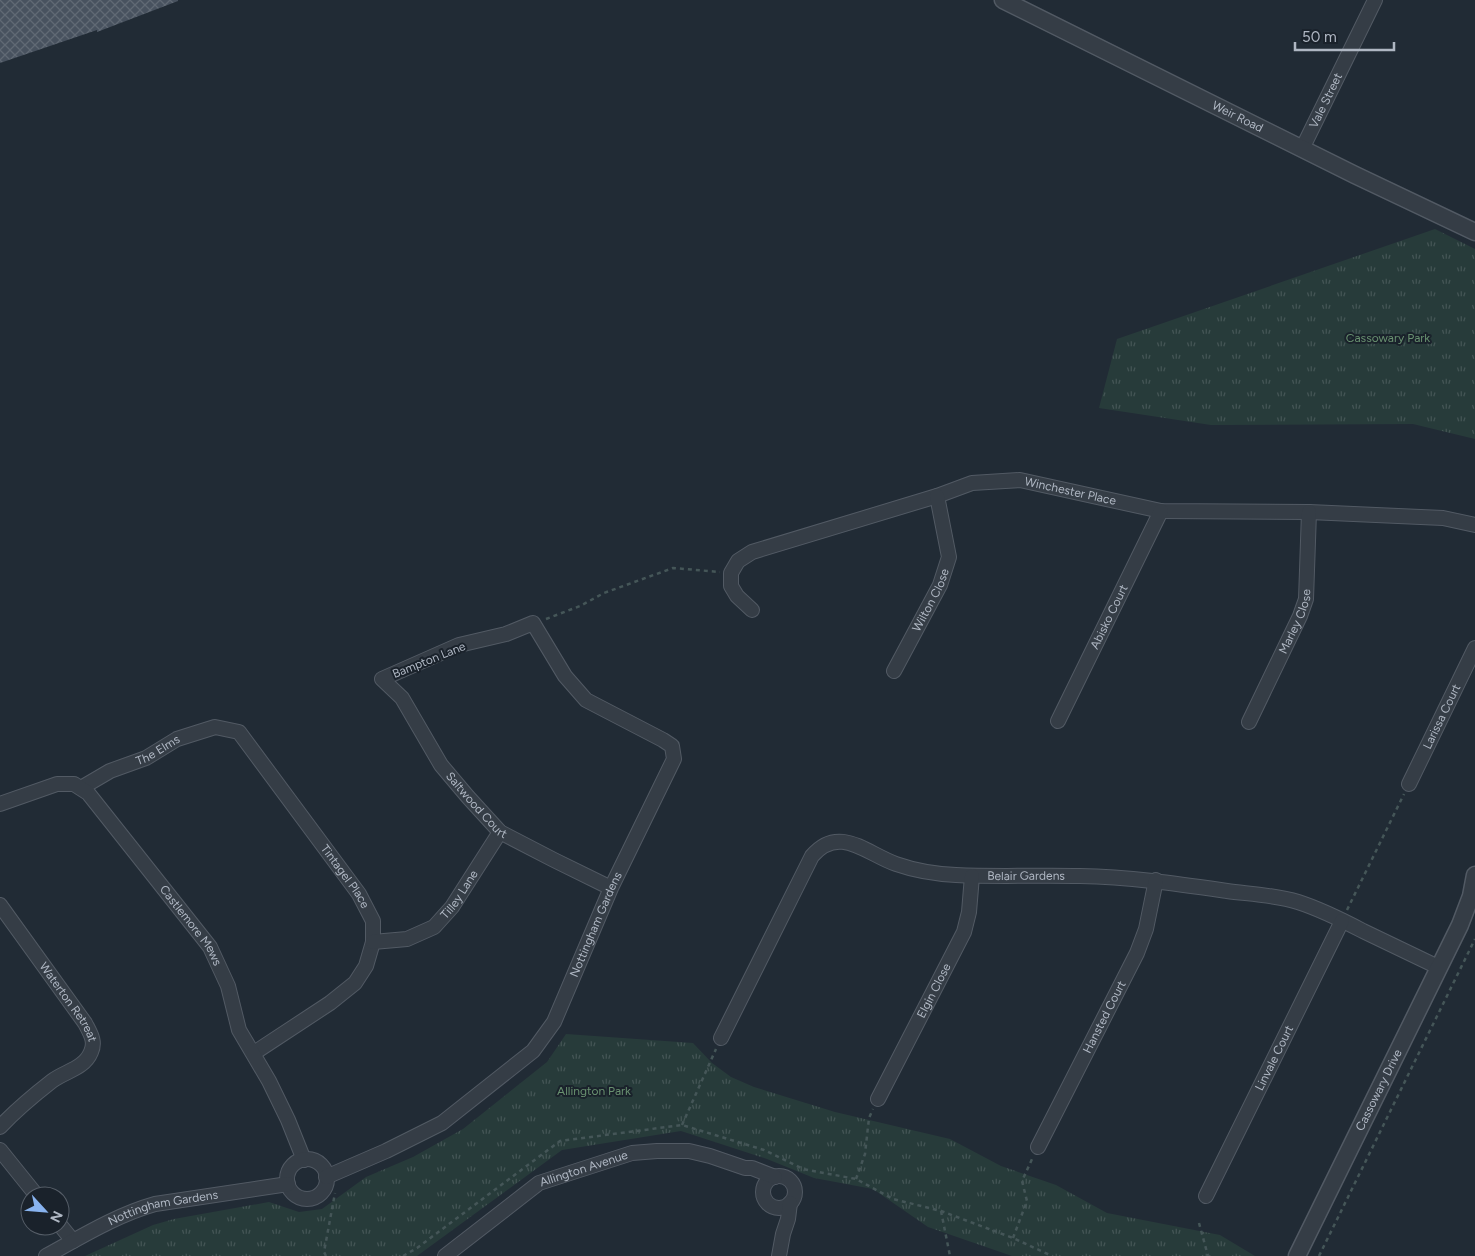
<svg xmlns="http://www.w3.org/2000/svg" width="1475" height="1256" font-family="Figtree,sans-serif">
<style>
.park{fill:url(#park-tufts)}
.building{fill:url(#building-cross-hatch)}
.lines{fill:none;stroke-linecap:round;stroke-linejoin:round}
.minor-casing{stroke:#525a64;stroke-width:16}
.tertiary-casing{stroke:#525a64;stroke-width:19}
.path{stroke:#455658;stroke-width:2.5;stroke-dasharray:4 4;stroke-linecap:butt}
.minor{stroke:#353d46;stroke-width:14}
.tertiary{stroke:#353d46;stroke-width:16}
.labels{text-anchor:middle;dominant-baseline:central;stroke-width:4;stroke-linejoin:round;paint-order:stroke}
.street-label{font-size:12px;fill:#afb7c3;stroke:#1a222b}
.park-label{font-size:12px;fill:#699170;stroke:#1a222b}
</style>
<defs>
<pattern id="park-tufts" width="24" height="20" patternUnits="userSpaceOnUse" patternTransform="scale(1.25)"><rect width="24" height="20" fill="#273b3a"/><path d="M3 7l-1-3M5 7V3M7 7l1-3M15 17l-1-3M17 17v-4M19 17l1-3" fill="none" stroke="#455"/></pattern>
<pattern id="building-cross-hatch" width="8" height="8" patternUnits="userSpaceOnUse" patternTransform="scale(1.25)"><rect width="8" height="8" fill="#48525f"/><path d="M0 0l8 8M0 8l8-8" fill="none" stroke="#606974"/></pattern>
</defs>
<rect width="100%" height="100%" fill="#212b35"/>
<!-- park -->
<g class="park">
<polygon points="1435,229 1475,249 1475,439 1413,424 1211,425 1099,408 1117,339"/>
<polygon points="566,1034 693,1043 712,1063 731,1077 754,1087 835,1112 950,1139 1001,1166 1056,1185 1107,1213 1220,1235 1255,1256 1012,1256 928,1227 873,1189 814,1178 767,1159 681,1131 562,1150 417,1256 85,1256 153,1225 174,1219 269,1202 299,1212 322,1209 366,1177 413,1157 463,1129 547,1062"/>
</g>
<!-- building -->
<polygon class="building" points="0,0 178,0 178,1 97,32 97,30 0,63"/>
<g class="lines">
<!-- minor casing -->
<g class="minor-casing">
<g id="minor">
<path id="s1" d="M1302,149L1375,0"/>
<path id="s2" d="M752,610L737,596L731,586V573L738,561L752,552L937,496L972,483L1020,480L1161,511L1309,512L1443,518L1475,525"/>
<path id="s3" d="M894,671L940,585L949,557L937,496"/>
<path id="s4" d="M1058,721L1161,511"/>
<path id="s5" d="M1249,722L1300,616L1306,599L1309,512"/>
<path id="s6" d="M1409,784L1475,648"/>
<path id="s7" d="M81,788L110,771L146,758L177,739L215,727L239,732L359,894L373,921V942L366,966L355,983L330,1003L254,1053"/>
<path id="s8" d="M0,804L57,784H74L88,793L210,947L228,986L239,1030L269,1081L288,1120L304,1160"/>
<path id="s9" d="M0,905L85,1023C90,1033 96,1041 91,1052C84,1069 65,1071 52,1081C34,1095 16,1110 0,1127"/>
<path id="s10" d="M373,942L407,939L434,927L452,907L500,832"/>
<path id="s11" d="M721,1038L812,856C839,824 867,854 896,864C916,871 935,874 956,875C997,877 1039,875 1080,876C1130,877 1178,884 1227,891C1250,894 1275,895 1298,902C1320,909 1342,920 1363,931C1388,943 1413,955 1438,967"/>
<path id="s12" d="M878,1099L964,932L969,912L972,876"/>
<path id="s13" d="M1038,1147L1137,953L1146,929L1156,880"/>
<polyline points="0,1150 37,1196"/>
<circle cx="307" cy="1179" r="20"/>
<circle cx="779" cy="1192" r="16"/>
<path id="s14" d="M326,1177L386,1151L442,1123L533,1051L554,1022L611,888L674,759L672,746L663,740L586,700L565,676L533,623L506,634L459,645L382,679L402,698L441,765L468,797L500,832L554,860L611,888"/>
<path id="s15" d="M1206,1196L1342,921"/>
<polyline points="60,1225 73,1241"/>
<path id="s16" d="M46,1256C81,1237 116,1215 155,1204L288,1184"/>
<path id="s17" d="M445,1256L539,1183L632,1153L657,1151H689L710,1156L745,1168H752L775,1177"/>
<polyline points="779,1256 783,1234 788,1219 790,1203"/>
</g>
</g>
<!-- tertiary casing -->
<g class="tertiary-casing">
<g id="tertiary">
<path id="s18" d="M1003,0L1355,175L1475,232"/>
<path id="s19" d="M1297,1256L1460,925L1471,896L1475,875"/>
</g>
</g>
<!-- path -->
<g class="path">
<polyline points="546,619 580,606 604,593 673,568 720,572"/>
<polyline points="1347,910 1404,794"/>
<polyline points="682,1125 716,1049"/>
<polyline points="856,1179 865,1154 869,1118 873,1109"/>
<polyline points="941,1211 950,1256"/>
<polyline points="1199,1223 1208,1256"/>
<polyline points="1013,1238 1027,1201 1022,1181 1033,1157"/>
<polyline points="326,1256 324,1252 335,1193"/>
<polyline points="403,1256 417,1248 560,1141 682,1125 764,1150 803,1169 856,1179 893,1199 941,1211 1013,1238 1052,1256"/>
<polyline points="1319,1256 1475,939"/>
</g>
<!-- minor -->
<use href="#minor" class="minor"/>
<!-- tertiary -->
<use href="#tertiary" class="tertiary"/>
</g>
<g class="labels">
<!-- street labels -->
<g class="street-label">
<text stroke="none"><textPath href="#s1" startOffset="54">Vale Street</textPath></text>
<text stroke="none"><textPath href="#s18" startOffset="262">Weir Road</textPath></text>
<text stroke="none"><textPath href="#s2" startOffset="406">Winchester Place</textPath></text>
<text stroke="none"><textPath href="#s3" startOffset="80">Wilton Close</textPath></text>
<text stroke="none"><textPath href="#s4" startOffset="116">Abisko Court</textPath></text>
<text stroke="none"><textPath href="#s5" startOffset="111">Marley Close</textPath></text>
<text transform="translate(429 660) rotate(-22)">Bampton Lane</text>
<text stroke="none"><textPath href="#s6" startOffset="75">Larissa Court</textPath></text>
<text stroke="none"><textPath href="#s7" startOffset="86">The Elms</textPath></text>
<text stroke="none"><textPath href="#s14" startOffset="1094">Saltwood Court</textPath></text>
<text stroke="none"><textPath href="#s11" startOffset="428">Belair Gardens</textPath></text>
<text stroke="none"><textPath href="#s7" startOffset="352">Tintagel Place</textPath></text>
<text stroke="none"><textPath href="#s10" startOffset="105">Tilley Lane</textPath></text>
<text stroke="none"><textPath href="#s14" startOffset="386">Nottingham Gardens</textPath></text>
<text stroke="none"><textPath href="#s8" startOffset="262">Castlemore Mews</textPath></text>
<text stroke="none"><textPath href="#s12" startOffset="122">Elgin Close</textPath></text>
<text stroke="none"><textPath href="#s9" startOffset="119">Waterton Retreat</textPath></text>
<text stroke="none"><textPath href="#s13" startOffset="146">Hansted Court</textPath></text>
<text stroke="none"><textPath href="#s15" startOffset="154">Linvale Court</textPath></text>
<text stroke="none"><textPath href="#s19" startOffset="185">Cassowary Drive</textPath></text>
<text stroke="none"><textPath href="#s17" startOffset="166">Allington Avenue</textPath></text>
<text stroke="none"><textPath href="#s16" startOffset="128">Nottingham Gardens</textPath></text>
</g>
<!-- park labels -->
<g class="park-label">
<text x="1388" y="338">Cassowary Park</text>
<text x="594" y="1091">Allington Park</text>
</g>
</g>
<!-- north arrow -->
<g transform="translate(45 1211) rotate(116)"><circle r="24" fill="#1a222b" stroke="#565e68"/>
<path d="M0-4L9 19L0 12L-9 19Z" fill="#88b3ef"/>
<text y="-8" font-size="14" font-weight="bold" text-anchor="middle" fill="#afb7c3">N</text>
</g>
<!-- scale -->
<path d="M1295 42v8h99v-8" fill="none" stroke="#afb7c3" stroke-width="2.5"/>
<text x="1302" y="42" font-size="15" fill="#afb7c3" stroke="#1a222b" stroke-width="4" paint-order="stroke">50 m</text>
</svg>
